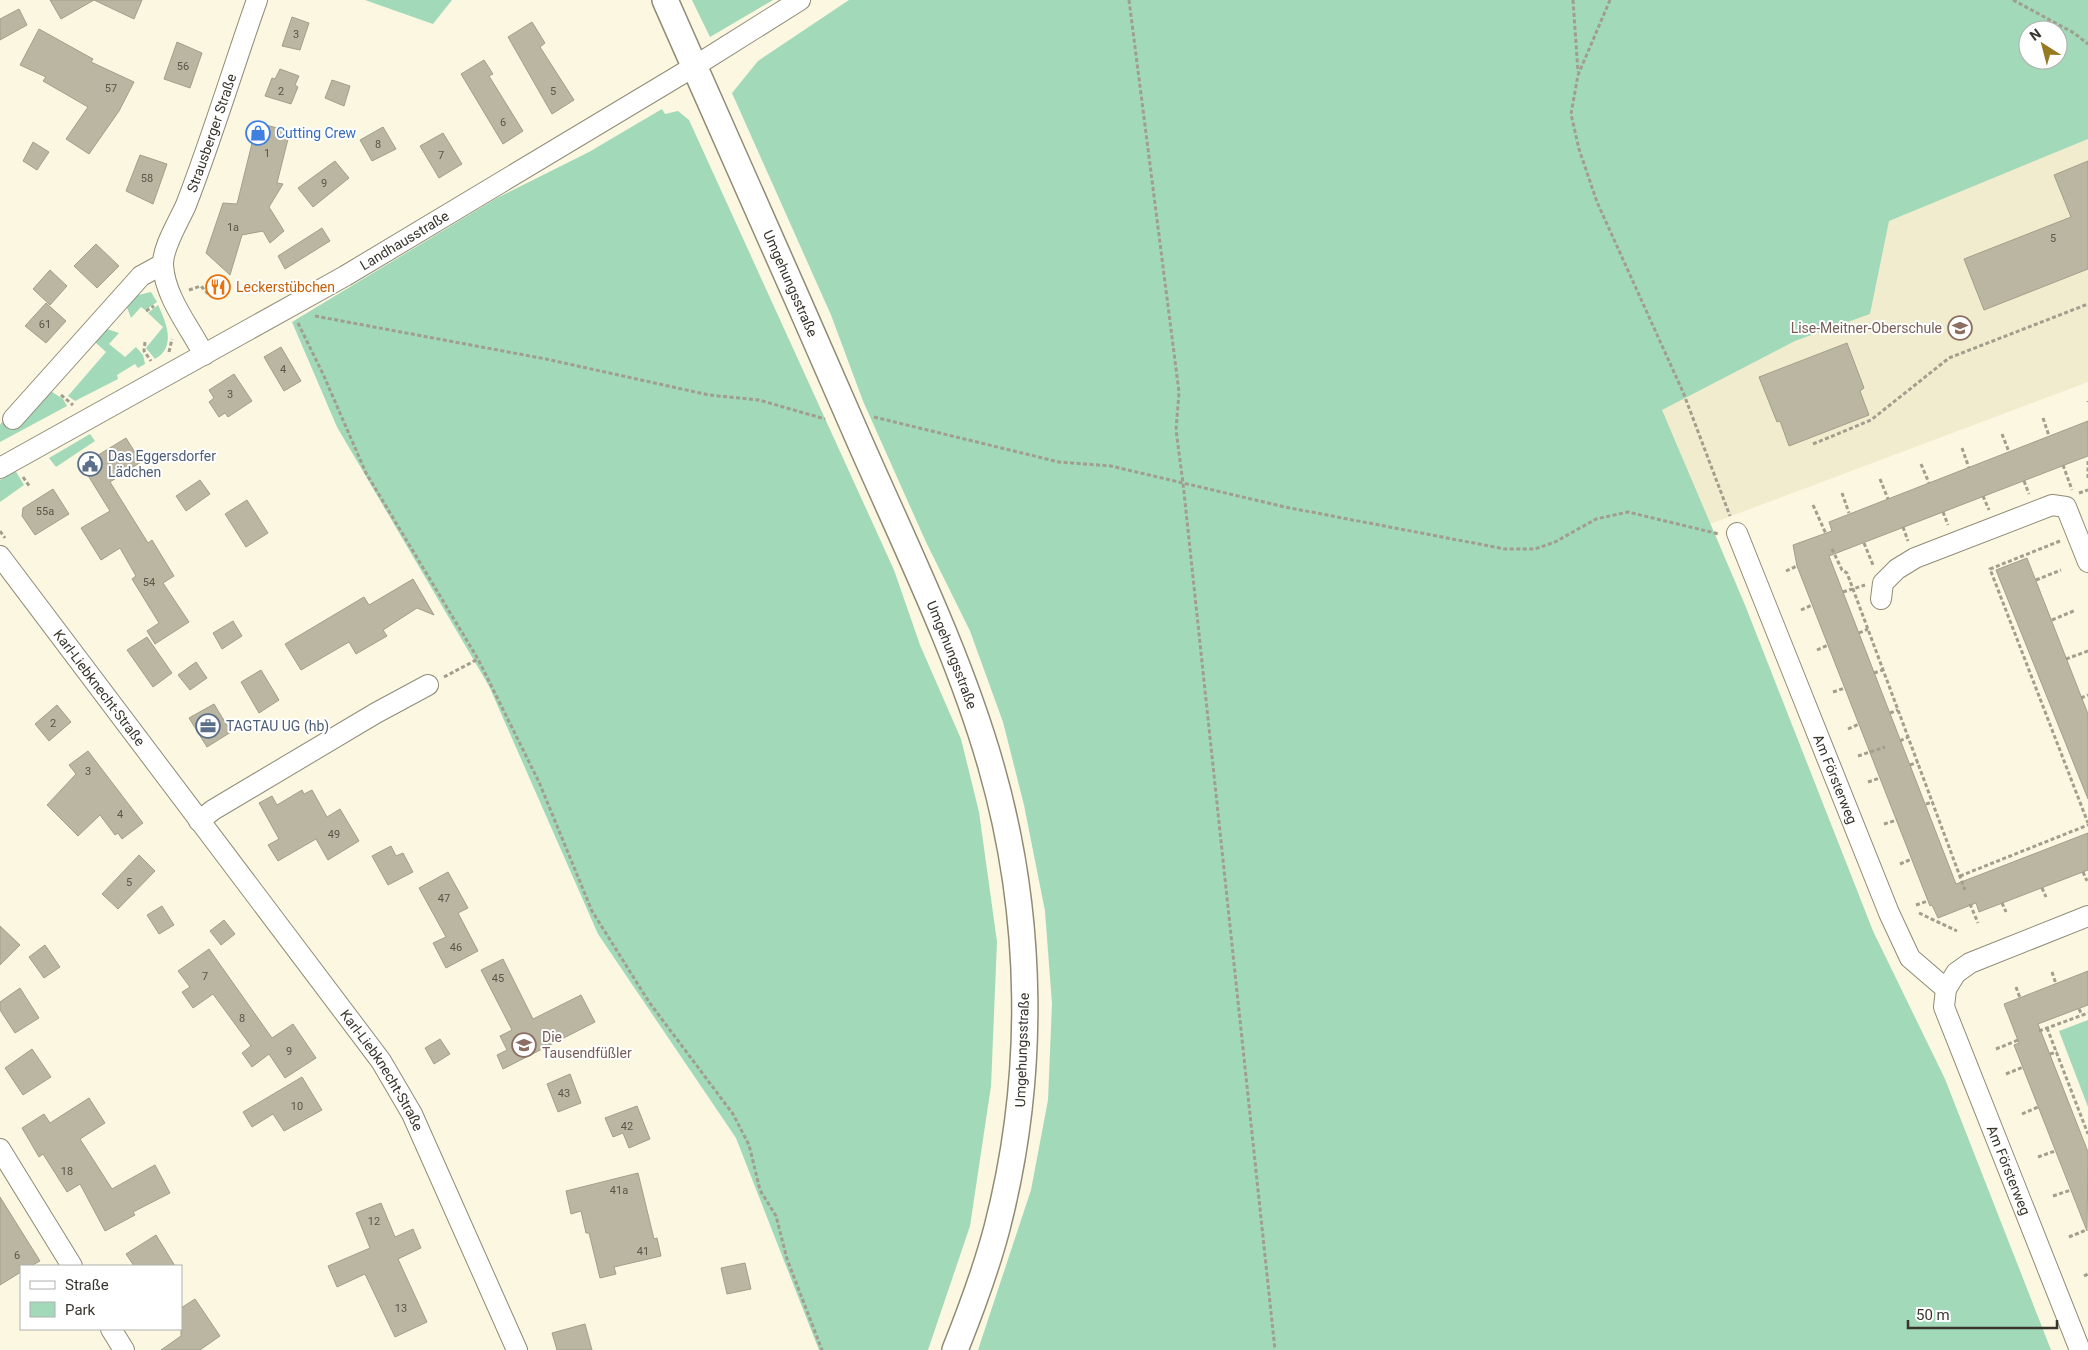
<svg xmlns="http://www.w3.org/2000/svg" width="2088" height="1350" font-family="Roboto,sans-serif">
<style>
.built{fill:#f1ecce}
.green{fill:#a1d9b9;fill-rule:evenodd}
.building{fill:#bab6a1;stroke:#a29f8a}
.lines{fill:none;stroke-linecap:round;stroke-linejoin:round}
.minor-casing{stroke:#8f8b77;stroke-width:22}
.major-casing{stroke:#8f8b77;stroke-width:28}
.path{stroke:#a19e8d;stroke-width:3;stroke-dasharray:4 2.5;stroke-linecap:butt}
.minor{stroke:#fff;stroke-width:20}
.major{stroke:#fff;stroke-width:25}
.labels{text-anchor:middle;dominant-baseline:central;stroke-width:4;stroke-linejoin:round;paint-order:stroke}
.number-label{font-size:11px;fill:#58564a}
.street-label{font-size:14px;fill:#38362d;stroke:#fff}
.shop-label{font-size:14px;fill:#366cbe;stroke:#fff;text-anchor:start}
.food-label{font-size:14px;fill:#c56008;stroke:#fff;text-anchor:start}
.education-label{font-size:14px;fill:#785e54;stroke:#fff;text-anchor:end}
.service-label{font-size:14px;fill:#4e5e75;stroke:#fff;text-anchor:start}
</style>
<rect width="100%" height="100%" fill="#fbf7e0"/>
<!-- built -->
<polygon class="built" points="2088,139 2088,382 1710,524 1661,409 1795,341 1870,314 1888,221"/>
<!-- green -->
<g class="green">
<polygon points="365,0 452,0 433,24"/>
<polygon points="692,0 773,0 710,37"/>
<path d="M849,0H2088V139L1889,221L1870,314L1795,341L1662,410L1745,605L1873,931L1945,1079L2051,1350H978L1031,1190L1048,1100L1052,1004L1045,911L1024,805L1003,722L970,631L926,542L863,401L831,315L732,93L758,61ZM2028,30H2058V60H2028Z"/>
<polygon points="662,109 665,114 678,111 689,120 894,570 920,645 961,739 979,812 997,942 991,1086 970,1226 928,1350 819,1350 736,1138 598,934 489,686 337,427 292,322 497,198 589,152"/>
<polygon points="151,292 157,302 145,310 141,307 131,318 126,305 134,296"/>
<path d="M158,305C166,322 177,347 155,359L146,348L163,327L148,313Z"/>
<polygon points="104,328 119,333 109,344 125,357 136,347 143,355 145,364 138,368 135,364 117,375 118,379 75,401 68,396 106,352 95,342"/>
<polygon points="49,390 63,399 67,406 0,442 0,425 2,422 12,430"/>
<polygon points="90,434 95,441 56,467 49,458"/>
<polygon points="15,470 24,485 0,502 0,480"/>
<polygon points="2088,1020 2088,1107 2059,1031"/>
</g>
<!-- building -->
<g class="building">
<polygon points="50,0 142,0 134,19 94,0 61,19"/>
<polygon points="19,9 27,25 0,40 0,19"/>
<polygon points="292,17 309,23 300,50 282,46"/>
<polygon points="532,22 545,43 540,47 574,100 552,114 508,37"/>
<polygon points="39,29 93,59 91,62 134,82 119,111 89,154 66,139 88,107 43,81 46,77 20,65"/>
<polygon points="177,42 202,53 190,88 164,79"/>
<polygon points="484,60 493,74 489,76 523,131 503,144 461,74"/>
<polygon points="280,69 299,76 295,85 298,87 291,104 265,96 272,78 275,79"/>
<polygon points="332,80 350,86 344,106 325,98"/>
<polygon points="257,123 290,131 277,183 283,184 269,207 284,231 270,243 263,231 242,235 230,275 206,253 223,203 237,204"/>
<polygon points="383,127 396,149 372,161 360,140"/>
<polygon points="443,133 462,164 439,178 420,146"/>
<polygon points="33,142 49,152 37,170 23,161"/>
<polygon points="140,155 167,164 153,204 126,191"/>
<polygon points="335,161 349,178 313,207 298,188"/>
<polygon points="2088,161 2088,269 1984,310 1964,259 2071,217 2054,175"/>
<polygon points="322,228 330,241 285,269 278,256"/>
<polygon points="96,244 119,266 97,288 74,266"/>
<polygon points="50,270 67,286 50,305 33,289"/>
<polygon points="46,303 66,321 46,343 25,326"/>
<polygon points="1847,343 1864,388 1860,391 1869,415 1789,446 1780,421 1777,422 1759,377"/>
<polygon points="281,347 301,381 284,391 264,357"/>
<polygon points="234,374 252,401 228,417 225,413 219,417 209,402 214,398 209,390"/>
<polygon points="2088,421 2088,456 1829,556 1956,884 2088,833 2088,870 1979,912 1976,903 1938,918 1932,905 1930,906 1797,566 1793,545 1832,531 1829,522"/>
<polygon points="126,438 141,462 110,482 148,543 152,540 174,576 163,583 189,622 155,644 147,631 159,623 132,579 136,576 120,548 101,560 81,528 110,511 79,461 92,453 95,457"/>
<polygon points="200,480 210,494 186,511 176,496"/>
<polygon points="53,489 69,514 35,535 22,516 23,508"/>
<polygon points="247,500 268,533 246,547 225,514"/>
<polygon points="2027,558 2088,714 2088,799 1996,570"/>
<polygon points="413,579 434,615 417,608 383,630 387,636 356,654 349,642 301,670 285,644 364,597 369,605"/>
<polygon points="233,621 242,636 222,649 213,633"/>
<polygon points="147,637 172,673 153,687 127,650"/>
<polygon points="196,662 207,678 190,690 178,675"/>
<polygon points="261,670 279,700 259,713 241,682"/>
<polygon points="214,704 231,732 207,747 189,718"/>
<polygon points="57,705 71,722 49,741 35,724"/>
<polygon points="88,751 143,823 122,839 118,833 115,835 100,815 78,836 47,805 76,774 69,765"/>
<polygon points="302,790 304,794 312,790 327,817 340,809 359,841 328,860 316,839 278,861 268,845 279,839 259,803 272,796 277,805"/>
<polygon points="391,846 396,856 403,853 413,872 388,885 372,856"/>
<polygon points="139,855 155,871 118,909 102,894"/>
<polygon points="448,872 468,908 458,913 478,951 446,968 433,943 446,937 419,888"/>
<polygon points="162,906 174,925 159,934 147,915"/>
<polygon points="224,920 235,934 221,945 210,931"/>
<polygon points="0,926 20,945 0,965"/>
<polygon points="45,945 60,967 44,978 29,957"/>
<polygon points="209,949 272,1038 293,1024 316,1058 285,1078 269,1054 252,1067 242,1053 251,1046 213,994 193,1008 182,992 190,987 178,971"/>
<polygon points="503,959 533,1019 581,995 595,1022 503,1069 497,1055 507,1050 500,1036 512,1030 481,970"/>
<polygon points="2088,971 2088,1005 2038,1024 2088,1152 2087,1231 2014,1045 2019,1043 2004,1004"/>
<polygon points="20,988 39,1018 15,1033 0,1010 0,1002"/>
<polygon points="440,1039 450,1054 434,1064 425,1048"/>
<polygon points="32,1049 51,1077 23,1095 5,1068"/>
<polygon points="570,1074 581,1103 558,1112 547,1084"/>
<polygon points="302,1077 322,1110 284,1131 273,1114 252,1127 243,1112"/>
<polygon points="89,1098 105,1123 80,1139 112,1189 155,1165 170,1193 133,1212 135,1215 105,1231 80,1184 67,1192 43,1154 39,1157 22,1128 44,1114 50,1123"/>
<polygon points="637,1106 650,1139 629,1148 623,1133 613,1137 605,1118"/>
<polygon points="638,1173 654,1239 657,1238 661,1256 614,1267 616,1274 600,1278 589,1233 586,1233 581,1211 571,1214 566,1191"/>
<polygon points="0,1197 40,1261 31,1266 21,1266 21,1272 0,1285"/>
<polygon points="381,1203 395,1237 413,1229 421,1248 398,1259 427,1322 395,1337 365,1274 337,1287 328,1266 370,1248 356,1213"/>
<polygon points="156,1235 175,1266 134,1266 126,1254"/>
<polygon points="745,1263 751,1289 727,1294 721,1268"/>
<polygon points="195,1299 220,1336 200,1350 161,1350 181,1336 181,1308"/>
<polygon points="585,1324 592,1350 557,1350 552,1333"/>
</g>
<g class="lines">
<!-- minor casing -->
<g class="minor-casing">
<g id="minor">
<path id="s1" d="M204,355C190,327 165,298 163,265C162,248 179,221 186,205C212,138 233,68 257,0"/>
<polyline points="13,419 141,276 163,264"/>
<path id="s2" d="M0,468L345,276L695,66L800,0"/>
<path id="s3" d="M1737,533L1889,913L1910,958L1946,989L1944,1007L2080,1350"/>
<path id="s4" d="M0,556L381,1061L412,1114L517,1350"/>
<polyline points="1881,599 1883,583 1897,569 1915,558 2052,505 2066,507 2088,562"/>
<polyline points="199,821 213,810 376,713 428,685"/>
<polyline points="1946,989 1956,973 1970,963 2088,916"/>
<polyline points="0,1149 72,1266"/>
<polyline points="111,1329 124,1350"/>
</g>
</g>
<!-- major casing -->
<g class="major-casing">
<g id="major">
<path id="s5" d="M665,0C730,146 795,293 859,440C906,547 959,654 991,766C1034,916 1036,1077 997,1228C986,1270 971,1310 955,1350"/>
</g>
</g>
<!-- path -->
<g class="path">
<polyline points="1129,0 1179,392 1176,430 1183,483 1275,1350"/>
<polyline points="1573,0 1578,72"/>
<polyline points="1610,0 1578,75 1571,114 1579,149 1597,202 1683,392 1730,516"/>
<polyline points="2013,0 2074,33 2088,44"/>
<polyline points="189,290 201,286 209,295 214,292"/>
<polyline points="146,311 154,306"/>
<polyline points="315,316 546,359 709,395 759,400 825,419"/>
<polyline points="298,323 323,374 366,473 478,659 539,782 592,911 649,1002 733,1114 749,1145 760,1190 776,1216 787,1259 822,1350"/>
<polyline points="145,342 144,351 151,361"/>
<polyline points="169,352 172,339"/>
<polyline points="61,395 73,405"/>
<polyline points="2088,401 2088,402"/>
<polyline points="874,417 1059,462 1111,466 1285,507 1505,549 1535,549 1555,542 1596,519 1628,512 1719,534"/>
<polyline points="2043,418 2049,436"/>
<polyline points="2002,434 2009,452"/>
<polyline points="1813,444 1871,420 1949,358 2088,304"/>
<polyline points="1962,448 1969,468"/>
<polyline points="2088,461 2088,478"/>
<polyline points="1921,464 1929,483"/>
<polyline points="2063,465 2072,490"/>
<polyline points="23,477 30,487"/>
<polyline points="1880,479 1888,499"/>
<polyline points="2024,481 2029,494"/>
<polyline points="1842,493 1849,513"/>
<polyline points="2079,493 2088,490"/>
<polyline points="1983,496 1989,510"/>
<polyline points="1813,505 1826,534"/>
<polyline points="1943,512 1948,525"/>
<polyline points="1903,527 1908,541"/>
<polyline points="0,531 5,538"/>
<polyline points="2060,541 1990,569 2088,823"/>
<polyline points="1864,543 1873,565"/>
<polyline points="1832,549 1842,570 1847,573 1965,890"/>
<polyline points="1786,571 1797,566"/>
<polyline points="2036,580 2061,570"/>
<polyline points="1843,592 1865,585"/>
<polyline points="1801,610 1812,605"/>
<polyline points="2052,620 2076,610"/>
<polyline points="1859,633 1868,629"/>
<polyline points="1817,650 1828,645"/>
<polyline points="2066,659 2088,651"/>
<polyline points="1874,673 1883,670"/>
<polyline points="444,677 478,659"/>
<polyline points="1833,692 1845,688"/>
<polyline points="2081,698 2088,695"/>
<polyline points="1890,713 1898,710"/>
<polyline points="1848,729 1859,724"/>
<polyline points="1900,741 1908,737"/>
<polyline points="1858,756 1885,747"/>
<polyline points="1910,765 1918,762"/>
<polyline points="1868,782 1880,778"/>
<polyline points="1926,804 1933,802"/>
<polyline points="1884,824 1897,820"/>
<polyline points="1900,864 1912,859"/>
<polyline points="2083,872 2087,881"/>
<polyline points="1960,876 2088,825"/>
<polyline points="2042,888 2046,897"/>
<polyline points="2002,903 2006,912"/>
<polyline points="1970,904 1978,923"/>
<polyline points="1916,905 1928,901"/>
<polyline points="1919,913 1957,931"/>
<polyline points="2052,972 2056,984"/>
<polyline points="2016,987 2020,998"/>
<polyline points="2079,1009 2082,1015"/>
<polyline points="2047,1028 2088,1134"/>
<polyline points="2039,1031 2088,1013"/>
<polyline points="1996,1049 2018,1040"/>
<polyline points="2050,1054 2057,1052"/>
<polyline points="2006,1074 2023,1067"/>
<polyline points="2022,1114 2038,1107"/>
<polyline points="2038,1157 2055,1151"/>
<polyline points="2053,1196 2071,1190"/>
<polyline points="2069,1237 2086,1230"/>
<polyline points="2084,1276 2088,1274"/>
</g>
<!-- minor -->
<use href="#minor" class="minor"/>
<!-- major -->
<use href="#major" class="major"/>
</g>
<!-- icons -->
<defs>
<g id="shop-ring" transform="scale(1.25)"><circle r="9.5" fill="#fff" stroke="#3f7fe0" stroke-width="1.5"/><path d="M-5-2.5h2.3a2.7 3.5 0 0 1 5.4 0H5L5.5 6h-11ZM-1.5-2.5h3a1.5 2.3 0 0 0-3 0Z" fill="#3f7fe0"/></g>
<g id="restaurant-ring" transform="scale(1.25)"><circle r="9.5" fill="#fff" stroke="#e8710a" stroke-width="1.5"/><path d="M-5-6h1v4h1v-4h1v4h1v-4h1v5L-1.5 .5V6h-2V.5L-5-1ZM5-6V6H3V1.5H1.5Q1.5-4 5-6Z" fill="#e8710a"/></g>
<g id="school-ring" transform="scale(1.25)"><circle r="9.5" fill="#fff" stroke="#8d6e63" stroke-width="1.5"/><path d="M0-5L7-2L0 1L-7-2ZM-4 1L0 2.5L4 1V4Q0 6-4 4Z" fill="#8d6e63"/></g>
<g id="civic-ring" transform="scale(1.25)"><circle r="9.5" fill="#fff" stroke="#5c6f8a" stroke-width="1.5"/><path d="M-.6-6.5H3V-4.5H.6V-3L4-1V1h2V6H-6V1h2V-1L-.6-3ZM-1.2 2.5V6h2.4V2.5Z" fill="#5c6f8a"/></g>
<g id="office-ring" transform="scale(1.25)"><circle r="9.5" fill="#fff" stroke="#5c6f8a" stroke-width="1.5"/><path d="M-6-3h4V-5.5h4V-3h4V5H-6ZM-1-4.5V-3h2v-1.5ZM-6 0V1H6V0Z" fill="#5c6f8a"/></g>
</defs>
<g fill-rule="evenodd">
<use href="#shop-ring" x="258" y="133"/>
<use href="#restaurant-ring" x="218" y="287"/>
<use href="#school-ring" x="1960" y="328"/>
<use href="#civic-ring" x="90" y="464"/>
<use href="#office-ring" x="208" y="726"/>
<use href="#school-ring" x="524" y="1045"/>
</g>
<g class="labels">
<!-- number labels -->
<g class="number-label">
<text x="296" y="34">3</text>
<text x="183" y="66">56</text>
<text x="111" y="88">57</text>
<text x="281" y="91">2</text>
<text x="553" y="91">5</text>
<text x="503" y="122">6</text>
<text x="378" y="144">8</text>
<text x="267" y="153">1</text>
<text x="441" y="155">7</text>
<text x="147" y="178">58</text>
<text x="324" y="183">9</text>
<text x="233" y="227">1a</text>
<text x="2053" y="238">5</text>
<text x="45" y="324">61</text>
<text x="283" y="369">4</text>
<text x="230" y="394">3</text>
<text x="45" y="511">55a</text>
<text x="149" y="582">54</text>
<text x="53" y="723">2</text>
<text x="88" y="771">3</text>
<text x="120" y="814">4</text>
<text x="334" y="834">49</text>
<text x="129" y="882">5</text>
<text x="444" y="898">47</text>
<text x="456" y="947">46</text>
<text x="205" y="976">7</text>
<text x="498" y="978">45</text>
<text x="242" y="1018">8</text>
<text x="289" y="1051">9</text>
<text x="564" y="1093">43</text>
<text x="297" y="1106">10</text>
<text x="627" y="1126">42</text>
<text x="67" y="1171">18</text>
<text x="619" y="1190">41a</text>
<text x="374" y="1221">12</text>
<text x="643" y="1251">41</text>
<text x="17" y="1255">6</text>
<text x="401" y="1308">13</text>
</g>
<!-- street labels -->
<g class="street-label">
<text stroke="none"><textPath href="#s1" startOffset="241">Strausberger Straße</textPath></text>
<text stroke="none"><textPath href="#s2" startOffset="464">Landhausstraße</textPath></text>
<text stroke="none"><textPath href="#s5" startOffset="310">Umgehungsstraße</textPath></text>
<text stroke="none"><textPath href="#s5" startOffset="715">Umgehungsstraße</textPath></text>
<text stroke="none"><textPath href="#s4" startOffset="165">Karl-Liebknecht-Straße</textPath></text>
<text stroke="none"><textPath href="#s3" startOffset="265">Am Försterweg</textPath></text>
<text transform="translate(1022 1050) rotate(-88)">Umgehungsstraße</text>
<text stroke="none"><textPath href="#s4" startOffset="641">Karl-Liebknecht-Straße</textPath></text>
<text stroke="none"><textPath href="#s3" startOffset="700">Am Försterweg</textPath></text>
</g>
<!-- shop labels -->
<g class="shop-label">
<text x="276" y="133">Cutting Crew</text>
</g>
<!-- food labels -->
<g class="food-label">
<text x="236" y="287">Leckerstübchen</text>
</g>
<!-- education labels -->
<g class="education-label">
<text x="1942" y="328">Lise-Meitner-Oberschule</text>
<text x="542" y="1037" text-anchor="start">Die<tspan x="542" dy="16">Tausendfüßler</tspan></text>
</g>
<!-- service labels -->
<g class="service-label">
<text x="108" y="456">Das Eggersdorfer<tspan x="108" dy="16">Lädchen</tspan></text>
<text x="226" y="726">TAGTAU UG (hb)</text>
</g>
</g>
<!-- legend -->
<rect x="20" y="1265" width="162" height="65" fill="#ffffff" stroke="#afafab"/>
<rect x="30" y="1281" width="25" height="8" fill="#ffffff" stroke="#afafab"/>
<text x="65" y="1290" font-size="15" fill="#38362d">Straße</text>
<rect x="30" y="1302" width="25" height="15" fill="#a1d9b9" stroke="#afafab"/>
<text x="65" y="1315" font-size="15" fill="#38362d">Park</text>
<!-- north arrow -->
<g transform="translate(2043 45) rotate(324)"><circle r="24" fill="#ffffff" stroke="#afafab"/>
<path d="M0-4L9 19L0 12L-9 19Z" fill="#977921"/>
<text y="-8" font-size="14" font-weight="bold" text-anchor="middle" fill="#38362d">N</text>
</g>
<!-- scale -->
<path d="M1908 1320v8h149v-8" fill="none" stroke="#38362d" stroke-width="2.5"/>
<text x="1916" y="1320" font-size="15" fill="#38362d" stroke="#ffffff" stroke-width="4" paint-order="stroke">50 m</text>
</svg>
